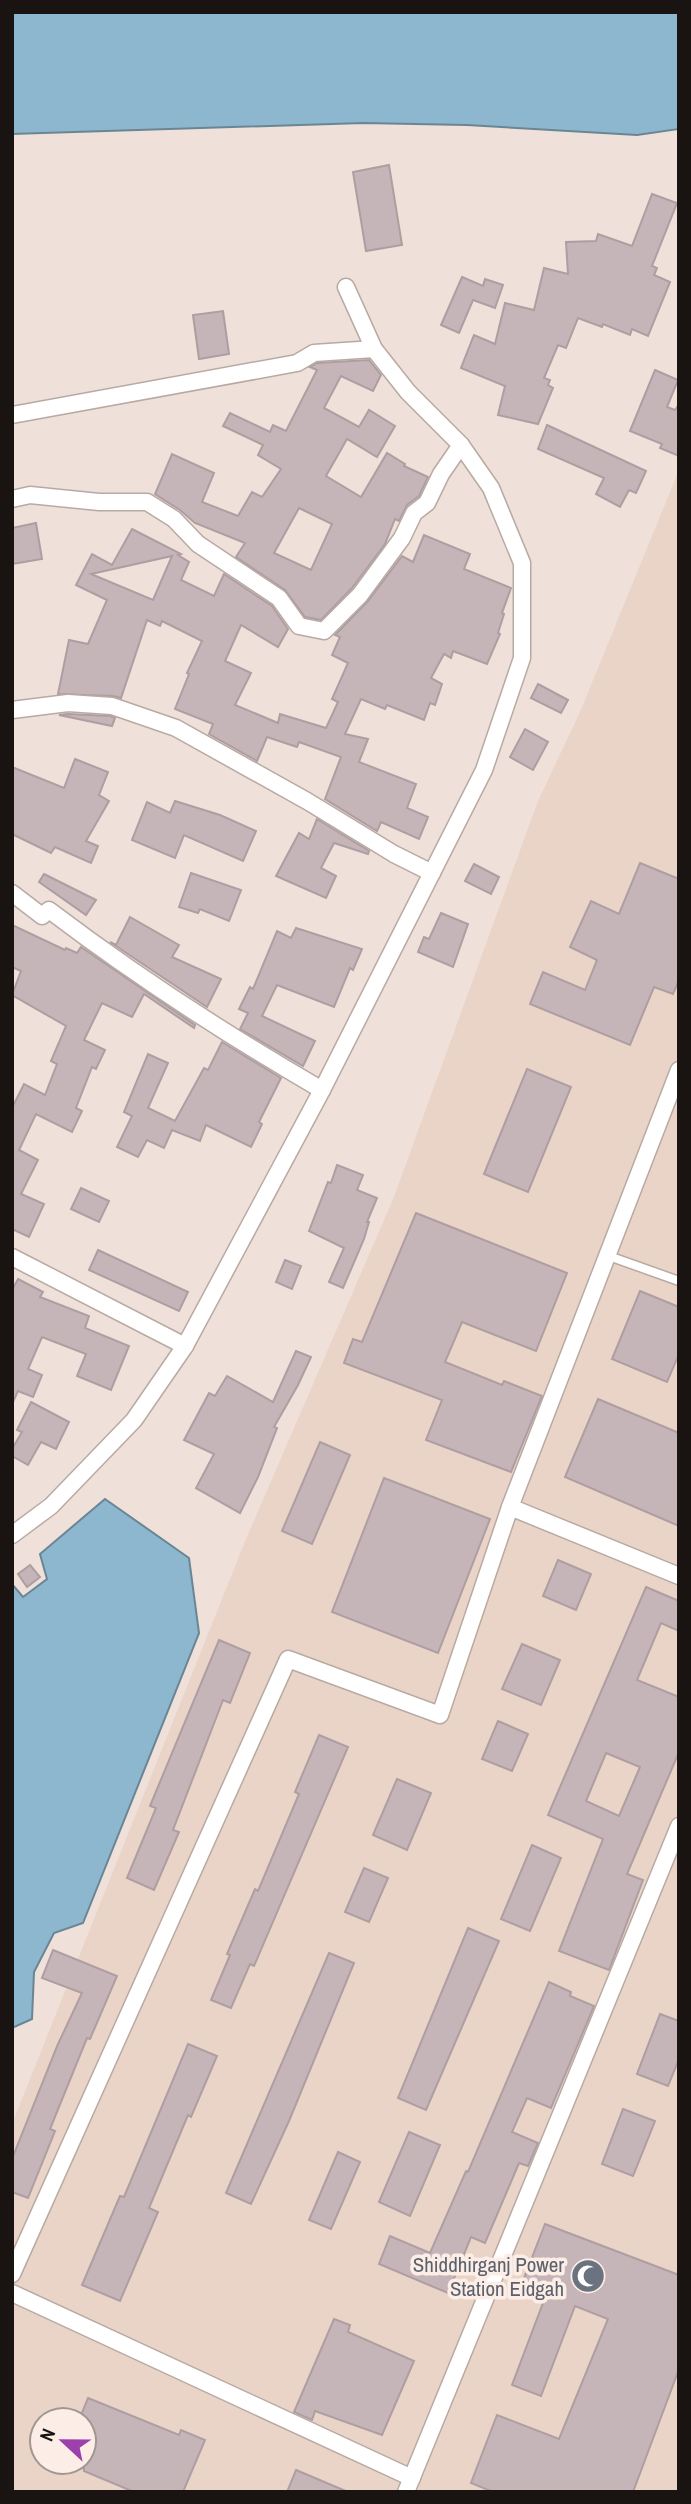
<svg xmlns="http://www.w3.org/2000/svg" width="691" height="2504" font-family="'Archivo Narrow',sans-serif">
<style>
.built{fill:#ead4c8;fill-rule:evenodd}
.water{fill:#8db7ce;stroke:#6a8695;stroke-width:2}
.building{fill:#c5b5b9;stroke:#ae9ea2;stroke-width:2;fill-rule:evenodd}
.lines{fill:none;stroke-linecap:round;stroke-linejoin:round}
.lane-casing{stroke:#b8aaa3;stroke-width:11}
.street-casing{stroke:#b8aaa3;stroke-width:19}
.lane{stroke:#fff;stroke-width:8}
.street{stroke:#fff;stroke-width:16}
.labels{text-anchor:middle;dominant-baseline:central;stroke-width:7;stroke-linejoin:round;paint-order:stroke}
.worship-label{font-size:21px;fill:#5b616d;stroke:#fceee6;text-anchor:end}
</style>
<rect width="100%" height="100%" fill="#efe0d9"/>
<!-- built -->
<path class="built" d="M679,470V2492H12V2124L246,1539L394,1197L538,801L580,712ZM42,2420H84V2462H42Z"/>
<!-- water -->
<g class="water">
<polygon points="12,12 679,12 679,129 637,135 467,125 363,123 12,134"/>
<polygon points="105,1499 189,1558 199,1633 83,1923 54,1933 34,1972 32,2019 12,2028 12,1584 23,1597 47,1579 40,1554"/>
</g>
<!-- building -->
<g class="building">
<polygon points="389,165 402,245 366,251 353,172"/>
<polygon points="652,194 677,203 652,266 657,268 654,275 670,282 648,336 632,329 630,335 603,324 602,327 578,318 566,348 558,345 544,378 550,380 548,385 553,388 538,424 498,415 505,386 461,368 474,335 495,344 505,303 534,310 544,268 568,274 566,242 596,241 598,234 632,246"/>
<polygon points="462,277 483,286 485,279 503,285 495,308 473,300 459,333 441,325"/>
<polygon points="223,311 229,354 199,359 193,315"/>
<path d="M369,360L381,375L373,391L341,376L324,408L359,427L369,410L395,426L377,457L347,439L326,476L361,497L387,453L405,464L404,466L428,477L419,496L407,505L399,521L395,519L385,544L352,588L321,620L305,617L285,590L236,557L245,543L195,523L180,510L155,494L172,454L214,473L202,502L238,516L252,492L262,497L281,469L258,455L263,445L223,426L230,413L270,432L273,425L286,431L317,370L310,367L317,363ZM299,508L332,524L311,570L274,553Z"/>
<polygon points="655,370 678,380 667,407 675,410 679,404 679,456 660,448 662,444 630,431"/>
<polygon points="547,425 646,471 636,493 629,490 620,507 596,494 604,478 538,449"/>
<polygon points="36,523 42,559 12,564 12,528"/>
<path d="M132,529L181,554L178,555L189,562L181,580L214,596L224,574L272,606L288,629L278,647L241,625L225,661L251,673L235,705L278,723L280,714L326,728L338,702L332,699L348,663L332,655L340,637L335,635L368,601L402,556L413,562L424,535L470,554L464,569L511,588L502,613L504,614L498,633L500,634L487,664L453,651L451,658L444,654L431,678L442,684L435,705L430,703L424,720L387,705L385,709L361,699L345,734L368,739L359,762L416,784L407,808L428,817L419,839L381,822L377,831L325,799L341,757L299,742L297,747L267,737L257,761L209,734L213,724L175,709L189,674L187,673L202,641L162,621L160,626L147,620L121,698L113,696L58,694L69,640L88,644L107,600L76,585L92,554L112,565ZM172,556L153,600L91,574Z"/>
<polygon points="538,684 568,700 561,713 531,698"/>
<polygon points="68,714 110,716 115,718 112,726 59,715"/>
<polygon points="525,729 548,742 533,770 510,757"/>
<polygon points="75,759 108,772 99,795 109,801 86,841 98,846 91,863 55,847 51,853 12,834 12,767 64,788"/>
<polygon points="175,801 220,815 256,831 243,861 184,835 175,858 132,840 147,802 170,813"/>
<polygon points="317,819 369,851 368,854 334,843 321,868 336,876 326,898 276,876 299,833 309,839"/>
<polygon points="640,863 679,879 679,980 673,994 654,987 630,1045 530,1004 543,972 585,990 597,960 570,947 591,901 619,914"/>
<polygon points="474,864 499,877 491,894 465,881"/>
<polygon points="191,873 241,890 229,921 200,909 198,913 179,907"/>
<polygon points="44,874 96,900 86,915 39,882"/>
<polygon points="441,913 468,924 453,967 418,952 424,937 429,939"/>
<polygon points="130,917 179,945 172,957 221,979 207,1007 110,942 116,945"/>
<polygon points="12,925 65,950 66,948 77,953 81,947 195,1025 194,1028 144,994 132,1017 102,1003 84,1040 105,1050 96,1069 92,1067 76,1108 82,1111 72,1132 36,1114 19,1150 38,1160 21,1194 44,1204 29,1237 12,1229 12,1108 24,1084 45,1095 57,1064 51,1061 66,1026 12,995 21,971 12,967"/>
<polygon points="296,928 362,949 353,970 350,968 334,1007 277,985 262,1016 315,1041 303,1066 240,1029 248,1013 239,1009 250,987 253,989 277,931 291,938"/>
<polygon points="222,1042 281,1078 259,1122 262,1124 251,1147 206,1125 200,1141 172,1130 164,1148 147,1140 138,1157 117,1147 132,1116 124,1112 148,1054 168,1063 148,1108 175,1121 204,1068 208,1070"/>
<polygon points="527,1069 571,1087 528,1192 484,1174"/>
<polygon points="337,1165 363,1175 357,1190 377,1198 367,1222 369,1222 364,1239 343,1288 329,1282 344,1248 309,1231 328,1182 331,1183"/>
<polygon points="81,1188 109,1201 99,1222 71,1209"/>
<polygon points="416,1213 567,1273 536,1351 462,1322 445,1362 502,1385 504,1381 542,1396 511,1472 426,1440 442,1400 344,1363 353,1339 362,1342"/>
<polygon points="98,1250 188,1292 179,1311 89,1270"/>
<polygon points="285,1260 301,1266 292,1289 276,1282"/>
<polygon points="18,1279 43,1292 40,1297 89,1316 85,1328 129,1346 111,1390 77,1376 86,1354 42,1337 28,1369 42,1375 33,1397 18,1391 12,1404 12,1290"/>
<polygon points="640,1291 679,1307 679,1354 667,1382 612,1359"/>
<polygon points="296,1351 311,1357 298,1385 274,1427 277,1428 258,1477 240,1513 196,1488 214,1454 184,1440 209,1393 215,1396 227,1376 273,1402"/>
<polygon points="598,1399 679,1433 679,1526 565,1477"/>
<polygon points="31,1402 69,1422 56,1449 41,1442 28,1465 12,1456 12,1449 22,1432 17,1430"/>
<polygon points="320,1442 350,1455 312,1544 282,1531"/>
<polygon points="384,1478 490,1519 438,1653 332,1612"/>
<polygon points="558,1560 591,1574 576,1610 543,1596"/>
<polygon points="30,1565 40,1577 27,1587 18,1574"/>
<path d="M646,1587L679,1601V1631L661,1623L637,1680L679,1697V1752L627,1874L643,1880L609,1970L559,1951L603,1839L548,1815ZM606,1753L640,1767L619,1816L586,1801Z"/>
<polygon points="219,1640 250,1653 230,1703 223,1700 173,1830 179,1832 154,1890 127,1878 156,1808 150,1806"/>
<polygon points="522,1644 560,1660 541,1705 502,1689"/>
<polygon points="498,1721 528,1734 512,1771 482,1759"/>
<polygon points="319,1735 348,1747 254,1966 250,1964 231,2008 211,2000 230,1955 227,1954 255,1889 258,1891 299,1794 295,1792"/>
<polygon points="397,1779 431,1793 407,1850 373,1835"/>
<polygon points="532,1845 561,1858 530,1931 501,1919"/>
<polygon points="364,1868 388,1878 369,1922 345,1912"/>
<polygon points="468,1928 499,1941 426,2110 398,2098"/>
<polygon points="53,1950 117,1976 90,2039 87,2038 50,2129 55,2131 28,2198 12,2192 12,2159 58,2044 82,1993 42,1978"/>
<polygon points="329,1953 354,1963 289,2121 251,2204 226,2193"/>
<polygon points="549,1982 571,1992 570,1996 594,2006 551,2108 527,2098 512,2132 538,2143 528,2166 519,2163 485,2243 471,2237 448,2293 379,2264 390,2236 430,2253 466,2171 468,2172"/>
<polygon points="660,2014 679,2021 679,2059 668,2086 637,2074"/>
<polygon points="188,2044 217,2056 191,2117 188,2115 149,2208 158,2212 120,2301 82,2285 120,2196 124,2197"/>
<polygon points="623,2109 655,2121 633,2176 602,2164"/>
<polygon points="409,2132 440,2145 410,2216 379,2202"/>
<polygon points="338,2152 360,2162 331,2229 309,2220"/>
<polygon points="545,2224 679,2275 679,2369 633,2492 493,2492 471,2483 497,2415 559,2439 608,2319 575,2306 541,2396 512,2385 546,2295 521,2286"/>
<polygon points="334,2319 350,2325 348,2332 414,2361 382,2435 315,2411 312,2420 294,2412"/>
<polygon points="88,2398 179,2435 181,2430 205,2440 183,2492 134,2492 84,2471 84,2420 79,2420"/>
<polygon points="296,2470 348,2492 287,2492"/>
</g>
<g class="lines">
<!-- lane casing -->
<g class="lane-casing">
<polyline id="lane" points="606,1255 679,1281"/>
</g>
<!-- street casing -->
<g class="street-casing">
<g id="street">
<polyline points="12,415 297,363 314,353 374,349"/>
<polyline points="12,499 30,495 99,502 147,502 174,519 198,544 279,598 299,626 324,631 360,595 402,538 414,513 427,503 441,474 461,445"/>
<polyline points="12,710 68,703 112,706 176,728 307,801 394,854 432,873"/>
<path d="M12,893L42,916L49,910C136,976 227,1035 322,1090"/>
<polyline points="12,1257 185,1346"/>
<polyline points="510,1507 679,1576"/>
<polyline points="12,1535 51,1506 134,1420 185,1346 322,1090 484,770 522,658 522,563 491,488 461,445 408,392 374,349 346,287"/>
<polyline points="12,2274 288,1659 440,1715 510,1507 679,1070"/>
<polyline points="12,2293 412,2478"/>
<polyline points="406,2492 679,1826"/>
</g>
</g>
<!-- lane -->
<use href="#lane" class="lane"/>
<!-- street -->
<use href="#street" class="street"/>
</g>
<!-- icons -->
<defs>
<g id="mosque-disc" transform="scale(1.75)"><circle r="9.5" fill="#6b7280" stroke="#fceee6"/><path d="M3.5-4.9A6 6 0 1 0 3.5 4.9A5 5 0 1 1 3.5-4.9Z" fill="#fff"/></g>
</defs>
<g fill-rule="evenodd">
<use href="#mosque-disc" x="588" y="2276"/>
</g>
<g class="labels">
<!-- worship labels -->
<g class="worship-label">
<text x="564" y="2264">Shiddhirganj Power<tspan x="564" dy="24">Station Eidgah</tspan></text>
</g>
</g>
<!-- border -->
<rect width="691" height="2504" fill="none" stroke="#191411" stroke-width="28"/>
<!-- north arrow -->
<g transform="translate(63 2441) rotate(292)"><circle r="33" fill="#fceee6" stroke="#a19791" stroke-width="2"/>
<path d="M0-5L12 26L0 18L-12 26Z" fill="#9c41ac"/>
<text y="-10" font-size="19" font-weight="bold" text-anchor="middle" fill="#191411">N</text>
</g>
</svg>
